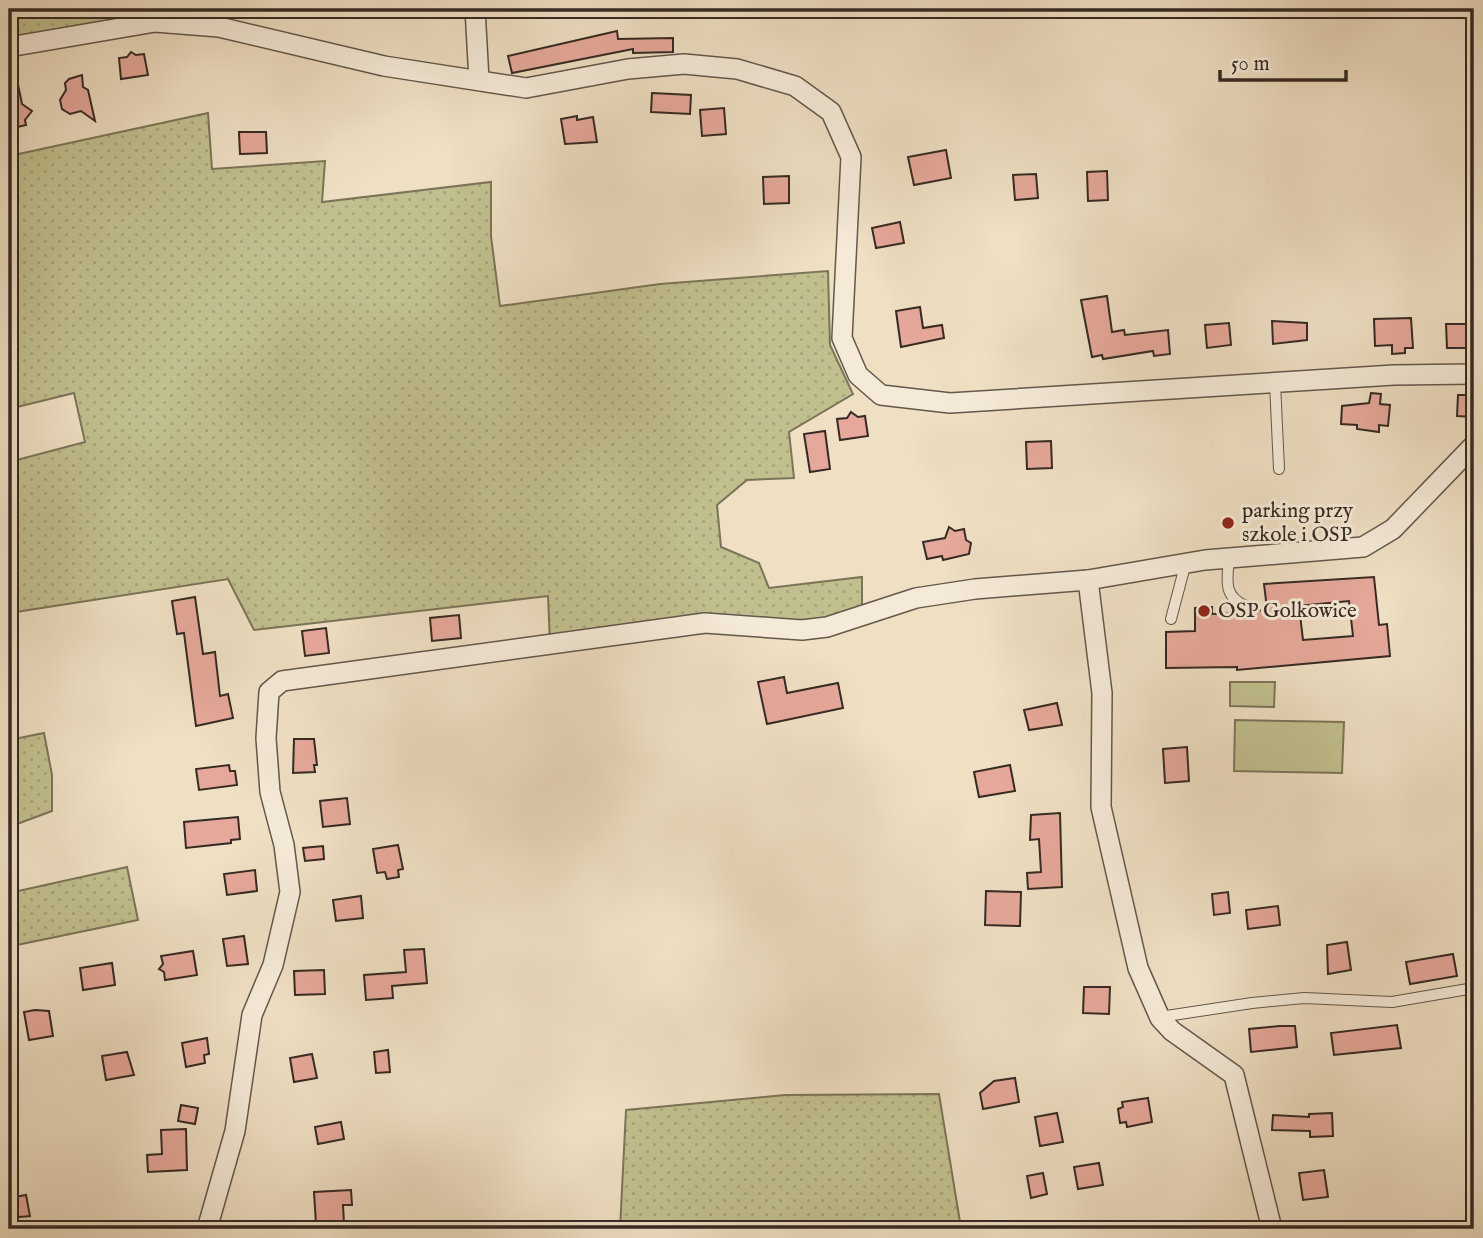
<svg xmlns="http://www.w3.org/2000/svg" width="1483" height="1238" font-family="'IM FELL English',serif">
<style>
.green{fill:url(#green-dots);stroke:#7c7459;stroke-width:2}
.pitch{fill:#c1bf8e;stroke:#7c7459;stroke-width:2}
.building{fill:#e6a89a;stroke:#362a24;stroke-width:2;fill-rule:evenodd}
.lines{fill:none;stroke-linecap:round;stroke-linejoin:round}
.service-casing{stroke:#64574c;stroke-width:12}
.minor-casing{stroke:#64574c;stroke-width:22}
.service{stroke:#f5ead8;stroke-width:10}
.minor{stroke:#f5ead8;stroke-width:19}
.poi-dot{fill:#8f2418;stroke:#f5ead8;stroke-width:2.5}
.labels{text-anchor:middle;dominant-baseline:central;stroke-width:6;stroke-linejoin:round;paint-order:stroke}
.poi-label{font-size:21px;fill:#362a24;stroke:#f5ead8;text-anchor:start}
</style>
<defs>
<pattern id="green-dots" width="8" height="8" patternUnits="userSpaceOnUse" patternTransform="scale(1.75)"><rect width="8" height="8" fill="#c1bf8e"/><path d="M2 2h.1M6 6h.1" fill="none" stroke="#a6a47a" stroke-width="1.8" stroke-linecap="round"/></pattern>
</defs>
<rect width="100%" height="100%" fill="#efdfc3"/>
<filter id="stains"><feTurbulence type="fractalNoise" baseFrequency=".00286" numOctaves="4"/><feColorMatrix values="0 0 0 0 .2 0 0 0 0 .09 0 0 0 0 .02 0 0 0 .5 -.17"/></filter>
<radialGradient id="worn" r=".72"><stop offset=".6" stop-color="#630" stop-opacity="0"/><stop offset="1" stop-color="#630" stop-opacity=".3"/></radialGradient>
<!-- green -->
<g class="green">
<polygon points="9,9 142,9 145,17 9,40"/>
<polygon points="208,113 212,169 325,161 322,202 491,182 491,236 500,306 660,284 828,271 830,345 853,394 789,432 794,478 747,480 717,505 721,547 759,563 769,588 862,577 862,612 827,624 550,643 548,596 254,630 228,579 9,613 9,462 85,442 74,393 9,409 9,156"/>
<polygon points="44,733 52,775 52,811 9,827 9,740"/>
<polygon points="127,867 138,920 12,946 9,893"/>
<polygon points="939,1094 960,1222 963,1229 620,1229 626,1110 785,1095"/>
</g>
<!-- pitch -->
<g class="pitch">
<polygon points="1230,682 1275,682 1274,707 1230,706"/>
<polygon points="1235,720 1344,722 1342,773 1234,771"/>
</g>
<!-- building -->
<g class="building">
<polygon points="617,31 618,39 673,38 673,52 633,53 633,49 512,73 508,56"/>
<polygon points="131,52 136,55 144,54 148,75 121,79 119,58 127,57"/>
<polygon points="9,70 15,70 22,104 32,111 25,120 26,125 9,129"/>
<polygon points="82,75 83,87 88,90 95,121 81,111 70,114 62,109 60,100 66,90 65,83 69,79"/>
<polygon points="652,93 691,95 690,114 651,112"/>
<polygon points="724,108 726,134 702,136 700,110"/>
<polygon points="577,116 577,120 593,117 597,142 565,144 561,119"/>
<polygon points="239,132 266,132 267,153 240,154"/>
<polygon points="946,150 951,178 914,185 908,157"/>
<polygon points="1107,171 1108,200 1088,201 1087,172"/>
<polygon points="1036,174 1038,198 1015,200 1013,175"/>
<polygon points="789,176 789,203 764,204 763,177"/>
<polygon points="900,222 904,243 876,248 872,228"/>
<polygon points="1107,296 1112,332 1124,330 1125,335 1168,330 1170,354 1154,356 1153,351 1103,359 1102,355 1092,357 1081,300"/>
<polygon points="920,307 923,328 942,325 944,338 901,347 896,311"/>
<polygon points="1411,318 1413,348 1405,348 1405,353 1392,354 1392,345 1375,346 1374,319"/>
<polygon points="1272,321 1307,323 1307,340 1273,344"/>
<polygon points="1229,323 1231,345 1207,348 1205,325"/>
<polygon points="1446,324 1474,324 1474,348 1447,348"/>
<polygon points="1371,393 1381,394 1380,404 1390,405 1388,426 1379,425 1379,432 1357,429 1357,425 1341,424 1342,406 1369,403"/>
<polygon points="1458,395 1474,395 1474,417 1457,416"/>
<polygon points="851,412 858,417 865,416 868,436 840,440 837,419 847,418"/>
<polygon points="825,431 830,469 810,472 804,434"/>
<polygon points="1051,441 1052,468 1027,469 1026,442"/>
<polygon points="949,527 955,531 964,529 966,540 971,543 969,554 943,560 942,556 927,559 923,542 945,538"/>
<path d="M1374,577L1379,625L1387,624L1390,656L1237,670V667L1166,668V632L1195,631V608L1212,607V614L1247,613L1267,609L1264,584ZM1349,601L1353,636L1303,640L1299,606Z"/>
<polygon points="195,597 203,654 215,652 220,696 228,694 233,718 196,726 184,633 177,634 172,601"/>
<polygon points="459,615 461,638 432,641 430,618"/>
<polygon points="326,628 329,653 305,656 302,631"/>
<polygon points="784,677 787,693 838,683 843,708 767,724 758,682"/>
<polygon points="1057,703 1062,725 1029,730 1024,710"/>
<polygon points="294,739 314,739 317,765 314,765 315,772 293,773"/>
<polygon points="1187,747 1189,781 1165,783 1163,749"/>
<polygon points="229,765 230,771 235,771 237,785 199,790 196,769"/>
<polygon points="1010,765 1015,791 979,797 974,772"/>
<polygon points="347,798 350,824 323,827 320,801"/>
<polygon points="1060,813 1062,887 1028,889 1027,873 1041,872 1039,839 1030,840 1031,815"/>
<polygon points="238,817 240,839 231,840 231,843 186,848 184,822"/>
<polygon points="398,845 403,869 398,870 399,877 387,879 385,872 377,873 373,849"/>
<polygon points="323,846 324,859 305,861 303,848"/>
<polygon points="255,870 257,891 227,895 224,874"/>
<polygon points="986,891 1021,892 1020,926 985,925"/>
<polygon points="1228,892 1230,913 1214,915 1212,894"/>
<polygon points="361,896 363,918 336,921 333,900"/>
<polygon points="1278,906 1280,925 1248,929 1246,910"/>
<polygon points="244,936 248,964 227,966 223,939"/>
<polygon points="1347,942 1351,970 1328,974 1327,945"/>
<polygon points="424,949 427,983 392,986 393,998 366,1000 364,975 406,972 404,950"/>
<polygon points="193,951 197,975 165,980 164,972 159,969 163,964 161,956"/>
<polygon points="1453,954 1457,976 1410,984 1406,962"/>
<polygon points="112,963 115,985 83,990 80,968"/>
<polygon points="324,970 325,994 295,995 294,971"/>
<polygon points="1084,987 1110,987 1109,1014 1083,1013"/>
<polygon points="35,1010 49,1011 53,1036 29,1040 24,1012"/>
<polygon points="1397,1025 1401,1048 1334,1055 1331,1033"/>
<polygon points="1279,1026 1295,1026 1297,1047 1251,1052 1249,1029"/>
<polygon points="207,1038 209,1054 204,1055 205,1063 186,1067 182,1043"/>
<polygon points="388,1050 390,1072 376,1073 374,1052"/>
<polygon points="127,1052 134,1075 106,1080 102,1056"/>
<polygon points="312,1054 317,1078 294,1082 290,1058"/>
<polygon points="1015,1078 1019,1102 983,1109 980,1093 994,1081"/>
<polygon points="1148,1098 1152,1122 1127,1127 1126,1122 1120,1123 1118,1109 1123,1107 1122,1102"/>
<polygon points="181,1105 198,1108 195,1124 178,1121"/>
<polygon points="1057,1113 1063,1142 1040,1146 1035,1117"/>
<polygon points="1332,1113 1333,1136 1310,1137 1310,1131 1272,1130 1273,1115 1309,1117 1309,1114"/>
<polygon points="341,1122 344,1139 318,1144 315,1127"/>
<polygon points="186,1129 187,1170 148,1172 147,1155 162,1154 161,1130"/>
<polygon points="1099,1163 1103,1185 1078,1189 1074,1167"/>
<polygon points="1324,1170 1328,1197 1303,1200 1299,1173"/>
<polygon points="1043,1173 1047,1194 1031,1198 1027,1176"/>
<polygon points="351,1190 352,1205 343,1205 344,1223 316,1224 314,1192"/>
<polygon points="26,1195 30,1216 9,1218 9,1198"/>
</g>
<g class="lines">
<!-- service casing -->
<g class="service-casing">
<g id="service">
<polyline points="1275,383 1279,469"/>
<path d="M1229,558C1227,580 1223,597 1246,606"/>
<polyline points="1171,619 1186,562"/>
<polyline points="1160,1017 1252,1003 1304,998 1392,1002 1474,988"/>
</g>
</g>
<!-- minor casing -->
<g class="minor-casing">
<g id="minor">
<polyline points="475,9 479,80"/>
<polyline points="9,47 155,22 219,27 384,66 526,88 628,69 684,64 737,69 795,86 831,112 851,157 842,338 858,375 881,395 950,403 1394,375 1474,374"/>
<polyline points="1088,580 1102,693 1101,807 1138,968 1160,1018 1172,1031 1234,1075 1272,1229"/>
<polyline points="207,1229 235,1131 252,1015 273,965 290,892 284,845 270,792 266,738 269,692 282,681 705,623 802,630 827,627 916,598 975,589 1088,580 1205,560 1363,547 1393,529 1474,445"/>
</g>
</g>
<!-- service -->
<use href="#service" class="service"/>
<!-- minor -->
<use href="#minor" class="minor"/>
</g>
<!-- markers -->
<g class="poi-dot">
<circle cx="1228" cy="523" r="7"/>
<circle cx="1204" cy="611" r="7"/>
</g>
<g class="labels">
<!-- poi labels -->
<g class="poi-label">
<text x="1242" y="511">parking przy<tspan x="1242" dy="24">szkole i OSP</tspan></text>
<text x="1218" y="611">OSP Golkowice</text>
</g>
</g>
<!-- margin -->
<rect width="1483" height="1238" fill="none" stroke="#efdfc3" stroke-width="35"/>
<rect x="10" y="10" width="1462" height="1217" fill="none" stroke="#362a24" stroke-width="3.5"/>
<rect x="18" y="18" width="1448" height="1203" fill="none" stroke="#362a24" stroke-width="2"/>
<!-- scale -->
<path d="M1220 70v10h126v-10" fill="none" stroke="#362a24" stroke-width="3.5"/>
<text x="1231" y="70" font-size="21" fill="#362a24" stroke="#f5ead8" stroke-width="5" paint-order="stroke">50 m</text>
<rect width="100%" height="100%" filter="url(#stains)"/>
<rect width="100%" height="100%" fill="url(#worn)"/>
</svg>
